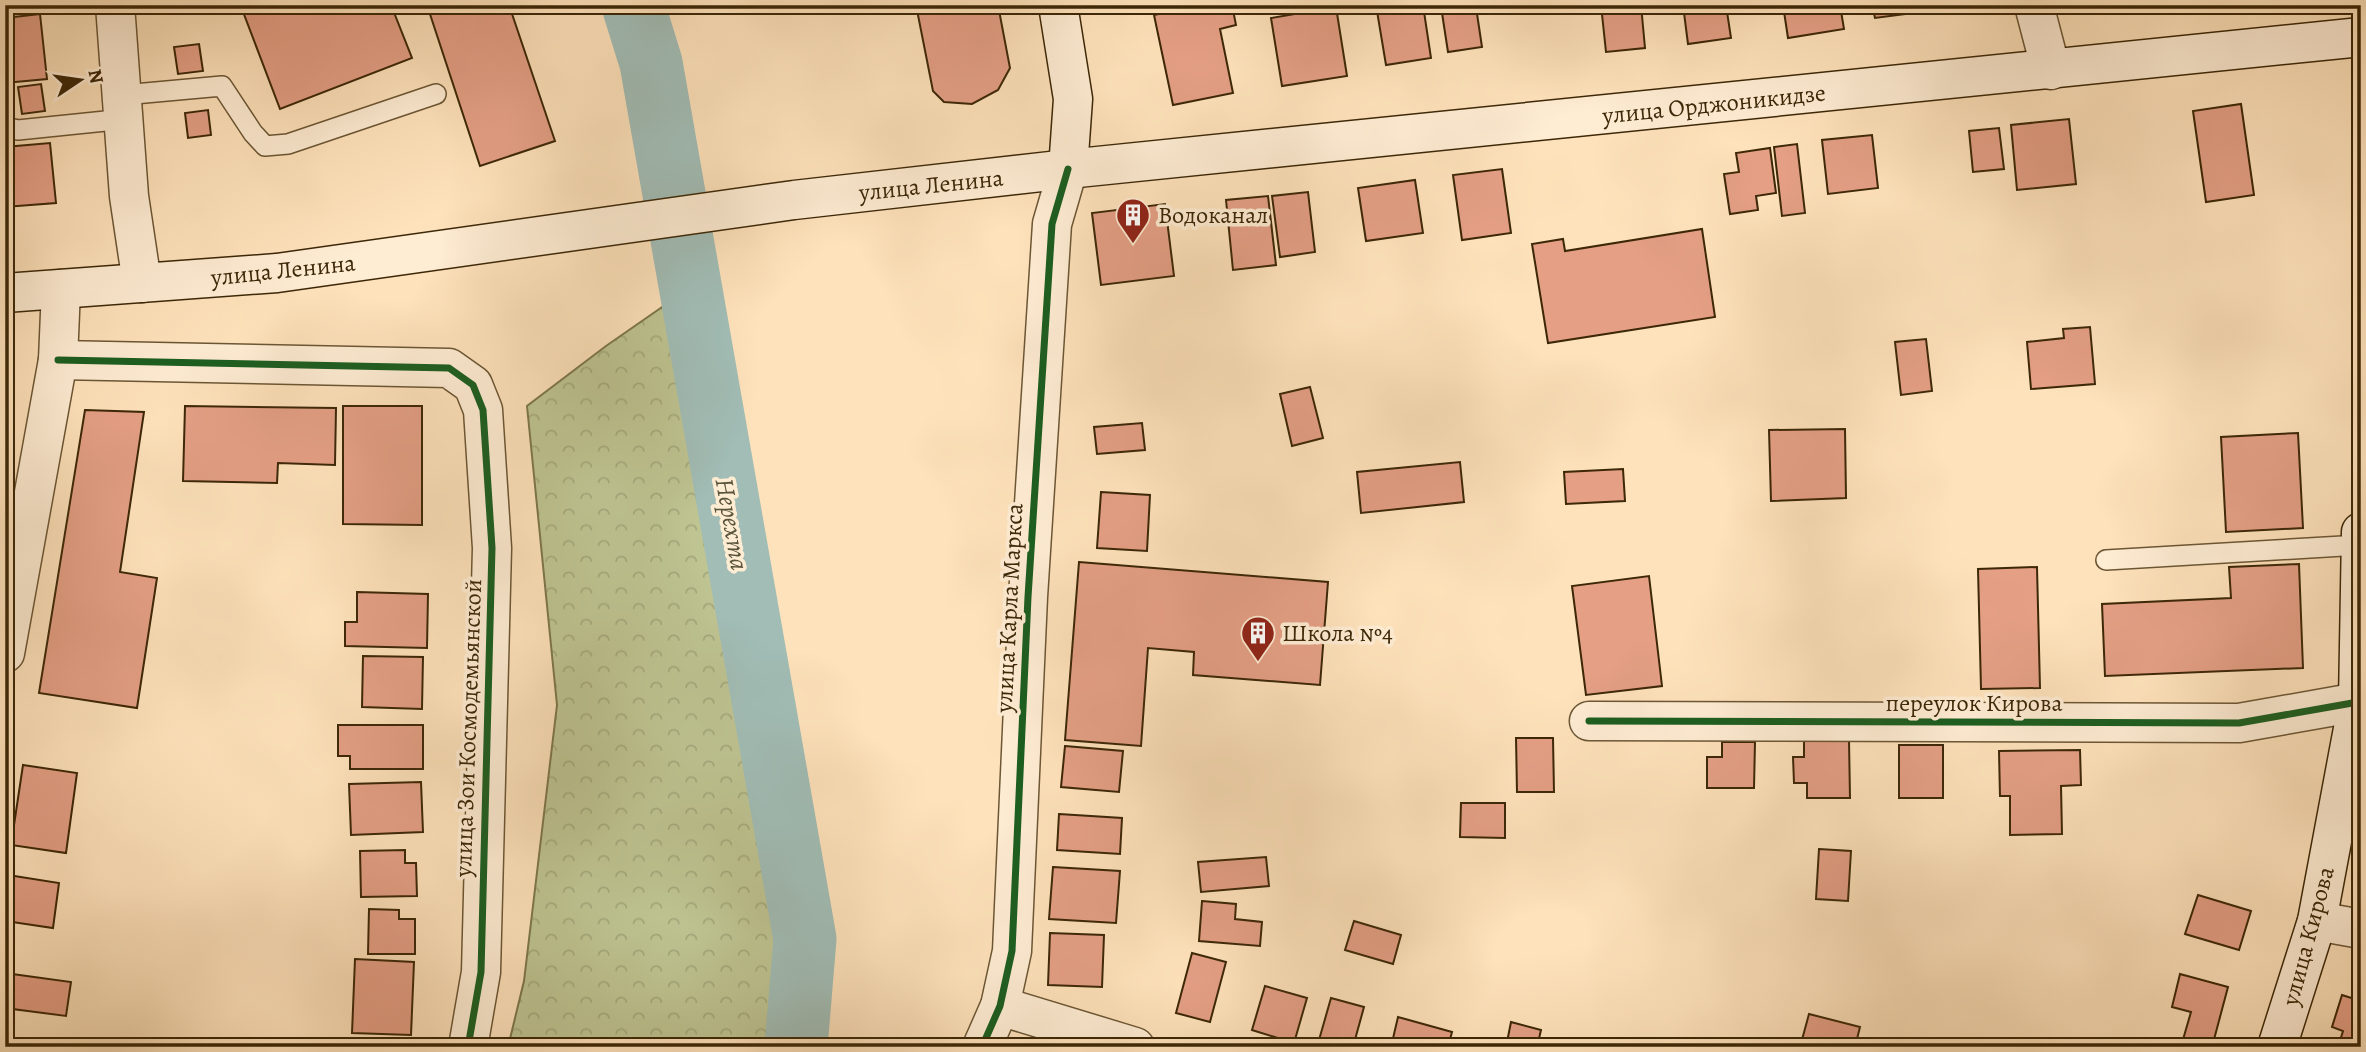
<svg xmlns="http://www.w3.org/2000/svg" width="2366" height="1052" font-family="Alegreya,serif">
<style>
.forest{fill:url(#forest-crowns);stroke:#7d764c;stroke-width:2}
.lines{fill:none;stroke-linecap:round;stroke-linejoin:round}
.river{stroke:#a1bdb6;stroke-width:63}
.building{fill:#e49f85;stroke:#3c2707;stroke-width:2}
.lane-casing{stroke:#6c5634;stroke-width:22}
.street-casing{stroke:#6c5634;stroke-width:41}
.secondary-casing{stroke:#3c2707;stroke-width:41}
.lane{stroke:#feecd3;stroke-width:19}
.street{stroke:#feecd3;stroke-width:38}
.secondary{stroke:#feecd3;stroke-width:38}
.cycleway-casing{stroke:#feecd3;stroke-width:11}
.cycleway{stroke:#1b5e20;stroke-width:7}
.labels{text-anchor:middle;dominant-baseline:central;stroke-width:7;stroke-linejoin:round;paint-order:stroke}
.street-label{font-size:24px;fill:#3c2707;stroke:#feecd3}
.poi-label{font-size:24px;fill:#3c2707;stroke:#feecd3;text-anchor:start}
.water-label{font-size:26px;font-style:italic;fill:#5a543c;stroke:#feecd3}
</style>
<defs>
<pattern id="forest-crowns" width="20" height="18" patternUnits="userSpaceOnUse" patternTransform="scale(1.75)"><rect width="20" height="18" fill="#bec492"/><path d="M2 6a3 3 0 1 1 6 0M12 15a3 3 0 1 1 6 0" fill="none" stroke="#a4a87c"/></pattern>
</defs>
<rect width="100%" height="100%" fill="#fee2bb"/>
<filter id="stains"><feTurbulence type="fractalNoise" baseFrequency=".00286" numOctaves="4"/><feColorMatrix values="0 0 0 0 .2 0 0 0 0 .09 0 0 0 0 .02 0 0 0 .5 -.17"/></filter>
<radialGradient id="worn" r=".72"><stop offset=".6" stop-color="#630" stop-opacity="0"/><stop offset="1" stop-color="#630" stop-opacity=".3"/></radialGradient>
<!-- forest -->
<polygon class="forest" points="691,287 805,939 796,1047 508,1047 524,981 557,705 527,406 606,346"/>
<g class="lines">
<!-- river -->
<polyline class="river" points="633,5 651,63 805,939 796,1047"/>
</g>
<!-- building -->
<g class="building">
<polygon points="253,5 391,5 412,58 280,109 242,9"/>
<polygon points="427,5 509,5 555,141 480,166"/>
<polygon points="916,5 998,5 1010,68 998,90 972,104 944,102 933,91"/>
<polygon points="1201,5 1232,5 1236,25 1220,29 1233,93 1173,105 1154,15"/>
<polygon points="1376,5 1423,5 1431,58 1386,65"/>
<polygon points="1601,5 1641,5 1645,48 1606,52"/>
<polygon points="1683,5 1726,5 1731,38 1688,44"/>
<polygon points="1783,5 1840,5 1844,29 1788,38"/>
<polygon points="1872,5 1976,5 1875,18"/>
<polygon points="1336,7 1347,76 1282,86 1271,18"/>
<polygon points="1476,7 1482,47 1448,52 1442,13"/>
<polygon points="40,14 47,79 5,83 5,18"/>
<polygon points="199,44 203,71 178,74 174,47"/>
<polygon points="41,84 45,111 22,114 18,87"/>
<polygon points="2241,104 2254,195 2206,202 2193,111"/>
<polygon points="208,110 211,135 188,138 185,113"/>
<polygon points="2069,119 2076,184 2017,190 2011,125"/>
<polygon points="1999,128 2004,169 1973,172 1969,131"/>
<polygon points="1872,135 1878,188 1828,194 1822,140"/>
<polygon points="50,143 56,203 5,207 5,147"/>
<polygon points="1797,144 1805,213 1782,216 1774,147"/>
<polygon points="1770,148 1776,193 1756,196 1758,210 1730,214 1724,174 1739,172 1736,153"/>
<polygon points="1502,169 1511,233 1462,240 1453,175"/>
<polygon points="1415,180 1423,233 1366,241 1358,188"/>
<polygon points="1308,192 1315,252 1280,257 1272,196"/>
<polygon points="1268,196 1276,265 1233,270 1226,200"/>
<polygon points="1165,204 1174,276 1101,285 1092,213"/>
<polygon points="1702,229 1715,317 1548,343 1532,244 1563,239 1565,251"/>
<polygon points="2090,327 2095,384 2031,389 2027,342 2064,338 2063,329"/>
<polygon points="1926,339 1932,391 1901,395 1895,342"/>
<polygon points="1310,387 1323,438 1292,446 1280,394"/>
<polygon points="185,406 336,408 335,465 278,463 277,483 183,481"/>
<polygon points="343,406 422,406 422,525 343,524"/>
<polygon points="85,410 144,412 120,572 157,578 137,708 39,693"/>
<polygon points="1142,423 1145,450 1097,454 1094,427"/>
<polygon points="1845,429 1846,498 1771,501 1769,430"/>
<polygon points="2298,433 2303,528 2226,532 2221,437"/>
<polygon points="1460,462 1464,502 1361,513 1357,472"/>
<polygon points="1623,469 1625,501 1566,504 1564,472"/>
<polygon points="1101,492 1150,495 1147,551 1097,548"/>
<polygon points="1079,562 1328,582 1320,685 1193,675 1194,652 1148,648 1141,746 1065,740"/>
<polygon points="2299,564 2303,668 2105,676 2102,604 2231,598 2229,567"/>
<polygon points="2037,567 2040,688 1981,689 1978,569"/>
<polygon points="1649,576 1662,686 1586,695 1572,586"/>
<polygon points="357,592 428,594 427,648 345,646 345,622 357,622"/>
<polygon points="363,656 423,657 422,709 362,707"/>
<polygon points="338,725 423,725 423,769 350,769 350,756 338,756"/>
<polygon points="1516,738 1553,738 1554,792 1517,792"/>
<polygon points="1849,740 1850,798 1807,798 1807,783 1794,783 1793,757 1804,757 1804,741"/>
<polygon points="1722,742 1755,742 1754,788 1707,788 1707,757 1722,757"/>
<rect x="1899" y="745" width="44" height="53"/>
<polygon points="1065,746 1123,751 1119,792 1061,787"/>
<polygon points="2080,750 2081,785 2061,786 2062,834 2010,835 2010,796 2000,796 1999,751"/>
<polygon points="23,765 77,773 66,853 11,845"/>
<polygon points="421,782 423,832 351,835 349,784"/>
<polygon points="1461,803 1505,803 1505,838 1460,837"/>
<polygon points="1059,814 1122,818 1120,854 1057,850"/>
<polygon points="1819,849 1851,851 1848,901 1816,899"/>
<polygon points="405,850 405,863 416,863 417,896 361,897 360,851"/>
<polygon points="1266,857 1269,886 1201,892 1198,862"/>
<polygon points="1053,867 1120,871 1116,923 1049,919"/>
<polygon points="8,875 59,883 53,928 5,921 5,895"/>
<polygon points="2198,895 2251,911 2239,950 2185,934"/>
<polygon points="1202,901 1236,904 1235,919 1262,922 1260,946 1199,941"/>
<polygon points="369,909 399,910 399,919 415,919 415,954 368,954"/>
<polygon points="1354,921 1401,935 1393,964 1345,950"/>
<polygon points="1050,933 1104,935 1102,987 1048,985"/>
<polygon points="1192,953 1226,962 1210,1022 1176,1013"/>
<polygon points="355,959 414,962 411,1035 352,1033"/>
<polygon points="5,973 71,982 66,1016 5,1008"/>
<polygon points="2180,974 2228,987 2212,1047 2195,1047 2182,1043 2191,1012 2172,1007"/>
<polygon points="1265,986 1307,998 1294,1043 1252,1030"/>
<polygon points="2342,995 2361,1001 2361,1047 2338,1047 2343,1031 2332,1027"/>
<polygon points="1331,998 1364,1007 1353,1047 1317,1047"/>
<polygon points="1809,1014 1860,1027 1855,1047 1800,1047"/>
<polygon points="1398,1017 1452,1032 1448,1047 1391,1047"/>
<polygon points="1511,1022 1541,1030 1537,1047 1506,1047"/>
</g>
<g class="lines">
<!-- lane casing -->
<g class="lane-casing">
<g id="lane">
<polyline points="123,95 222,86 253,133 265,146 288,144 436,94"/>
<polyline points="5,127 18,130 125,119"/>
<polyline points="2106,560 2360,545"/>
</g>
</g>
<!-- street casing -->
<g class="street-casing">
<g id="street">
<polyline points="115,5 129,196 142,283"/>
<polyline points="2034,5 2051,70"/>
<polyline points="58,360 449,368 473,385 483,410 492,548 481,972 468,1047"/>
<polyline points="5,653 58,360 61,289"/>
<polyline points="1589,721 2239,723 2358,702"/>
<polyline points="2317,921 2361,929"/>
<polyline points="1000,1006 1135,1047"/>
<polyline points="982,1047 1000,1006 1012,951 1028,597 1052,224 1068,169"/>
</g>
</g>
<!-- secondary casing -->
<g class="secondary-casing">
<g id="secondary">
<polyline points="1058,5 1073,99 1068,169"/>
<polyline points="5,293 277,273 794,200 1068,169 2361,37"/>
<polyline points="2277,1047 2317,921 2358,702 2361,532"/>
</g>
</g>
<!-- lane -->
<use href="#lane" class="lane"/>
<!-- street -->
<use href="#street" class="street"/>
<!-- secondary -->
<use href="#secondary" class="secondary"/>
<!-- cycleway casing -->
<g class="cycleway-casing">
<g id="cycleway">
<polyline points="58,360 449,368 473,385 483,410 492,548 481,972 468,1047"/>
<polyline points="1589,721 2239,723 2358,702"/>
<polyline points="982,1047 1000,1006 1012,951 1028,597 1052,224 1068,169"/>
</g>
</g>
<!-- cycleway -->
<use href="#cycleway" class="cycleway"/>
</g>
<!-- icons -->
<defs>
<g id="building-pin" transform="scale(1.75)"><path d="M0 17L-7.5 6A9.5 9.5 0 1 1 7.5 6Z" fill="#8f2418" stroke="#feecd3"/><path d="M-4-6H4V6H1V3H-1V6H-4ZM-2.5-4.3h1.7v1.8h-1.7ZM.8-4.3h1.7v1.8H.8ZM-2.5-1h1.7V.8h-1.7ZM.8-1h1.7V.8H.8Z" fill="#fff"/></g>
</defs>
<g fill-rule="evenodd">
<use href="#building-pin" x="1133" y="215"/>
<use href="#building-pin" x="1258" y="633"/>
</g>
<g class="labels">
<!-- street labels -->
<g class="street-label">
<text transform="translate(1714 104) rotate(-6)">улица Орджоникидзе</text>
<text transform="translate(931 185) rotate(-6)">улица Ленина</text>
<text transform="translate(283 270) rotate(-6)">улица Ленина</text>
<text transform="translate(1009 608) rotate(-87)">улица Карла Маркса</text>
<text x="1974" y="703">переулок Кирова</text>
<text transform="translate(468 728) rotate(-88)">улица Зои Космодемьянской</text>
<text transform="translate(2308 936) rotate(-75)">улица Кирова</text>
</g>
<!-- poi labels -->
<g class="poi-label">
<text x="1158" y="215">Водоканал</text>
<text x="1282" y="633">Школа №4</text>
</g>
<!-- water labels -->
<g class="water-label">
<text transform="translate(732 524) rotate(80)">Нерехта</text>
</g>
</g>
<!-- margin -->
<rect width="2366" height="1052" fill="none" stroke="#fee2bb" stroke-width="28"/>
<rect x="7" y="7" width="2352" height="1038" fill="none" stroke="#3c2707" stroke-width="3.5"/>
<rect x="14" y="14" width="2338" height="1024" fill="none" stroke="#3c2707" stroke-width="2"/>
<!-- north arrow -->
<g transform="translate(80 80) rotate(77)" stroke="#feecd3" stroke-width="5" paint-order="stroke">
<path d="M0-5L12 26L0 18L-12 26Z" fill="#3c2707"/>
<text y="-10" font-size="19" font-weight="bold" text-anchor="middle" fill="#3c2707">N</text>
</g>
<rect width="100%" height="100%" filter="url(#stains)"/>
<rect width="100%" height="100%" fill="url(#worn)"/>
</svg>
